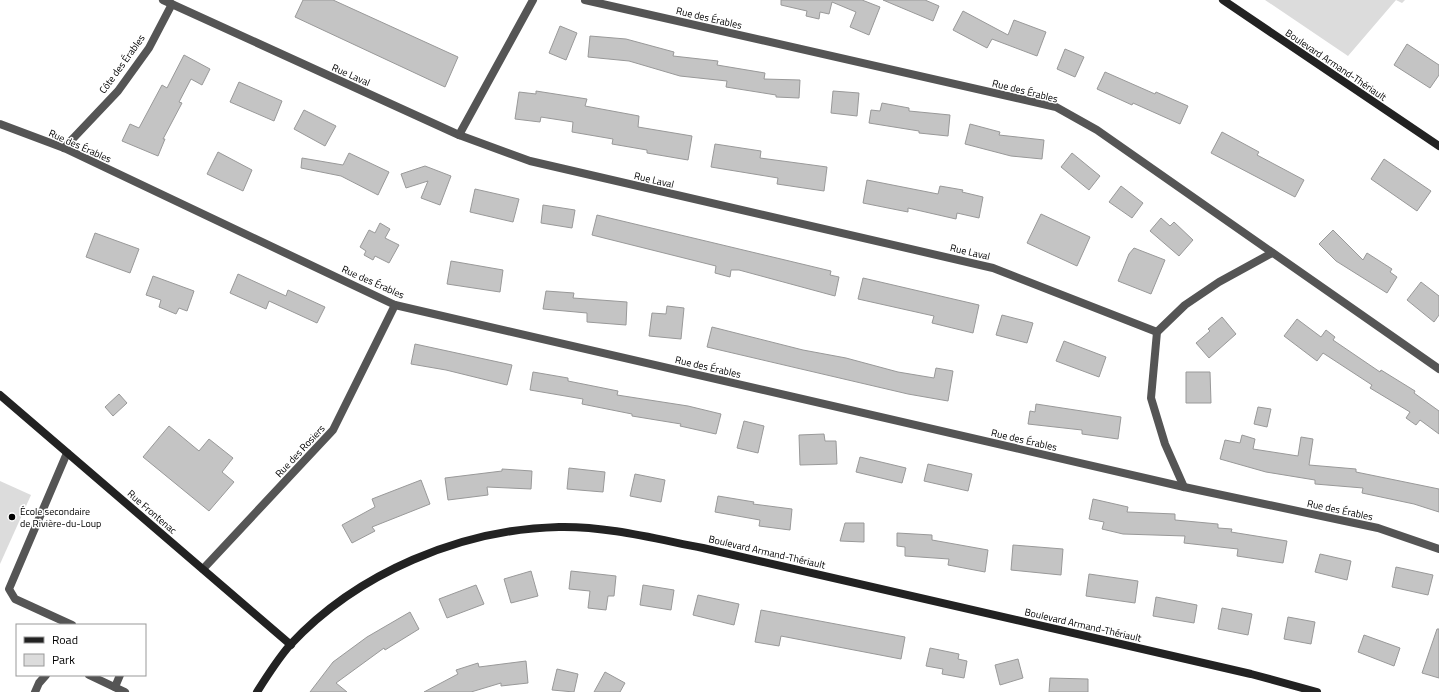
<svg xmlns="http://www.w3.org/2000/svg" width="1439" height="692" font-family="'Titillium Web',sans-serif">
<style>
.green{fill:#dcdcdc}
.building{fill:#c4c4c4;stroke:#999}
.lines{fill:none;stroke-linecap:round;stroke-linejoin:round}
.lane{stroke:#555;stroke-width:8}
.street{stroke:#555;stroke-width:8}
.secondary{stroke:#222;stroke-width:8}
.poi-dot{fill:#000;stroke:#fff;stroke-width:1.5}
.labels{text-anchor:middle;dominant-baseline:central;stroke-width:3;stroke-linejoin:round;paint-order:stroke}
.street-label{font-size:10px;fill:#000;stroke:#fff}
.poi-label{font-size:10px;fill:#000;stroke:#fff;text-anchor:start}
</style>
<rect width="100%" height="100%" fill="#fff"/>
<!-- green -->
<g class="green">
<polygon points="1265,0 1405,0 1402,3 1396,0 1348,56"/>
<polygon points="0,481 31,495 0,564"/>
</g>
<!-- building -->
<g class="building">
<polygon points="303,0 333,0 458,57 445,87 295,17"/>
<polygon points="781,0 862,0 880,7 869,35 850,27 856,12 832,2 829,14 820,12 819,19 806,16 807,11 781,5"/>
<polygon points="883,0 925,0 939,6 933,21"/>
<polygon points="963,11 1008,35 1014,20 1046,32 1037,56 992,39 987,48 953,30"/>
<polygon points="560,26 577,33 566,60 549,53"/>
<polygon points="590,36 626,39 674,52 673,56 718,61 717,65 765,73 764,79 800,80 799,98 776,97 776,95 726,87 727,81 680,76 629,61 588,57"/>
<polygon points="1407,44 1439,65 1439,75 1430,88 1394,65"/>
<polygon points="1065,49 1084,57 1075,77 1057,69"/>
<polygon points="184,55 210,69 202,85 191,79 179,102 182,103 163,139 165,139 158,156 122,141 130,124 139,128 162,85 167,88"/>
<polygon points="1105,72 1155,94 1156,92 1188,106 1180,124 1133,103 1132,105 1097,89"/>
<polygon points="239,82 282,101 274,121 230,102"/>
<polygon points="536,91 587,99 585,106 639,116 638,127 692,136 688,160 647,153 647,150 612,144 613,139 572,132 573,122 541,117 540,122 515,119 519,92 536,94"/>
<polygon points="833,91 859,93 857,116 831,113"/>
<polygon points="882,103 909,108 909,111 950,115 948,136 919,133 919,131 869,123 871,110 880,111"/>
<polygon points="304,110 336,126 325,146 294,129"/>
<polygon points="970,124 1000,132 999,135 1044,140 1042,159 1011,156 965,144"/>
<polygon points="1222,132 1259,152 1257,155 1304,180 1295,197 1211,153"/>
<polygon points="715,144 761,151 760,158 827,167 824,191 777,184 778,178 711,167"/>
<polygon points="218,152 252,170 243,191 207,174"/>
<polygon points="349,153 389,172 378,195 341,176 301,168 302,158 343,165"/>
<polygon points="1072,153 1100,176 1089,190 1061,167"/>
<polygon points="1384,159 1431,191 1417,211 1371,179"/>
<polygon points="425,166 451,176 440,205 421,198 428,181 406,188 401,174"/>
<polygon points="867,180 938,194 940,186 963,190 962,192 983,197 979,218 957,213 956,219 908,208 908,212 863,203"/>
<polygon points="1121,186 1143,203 1132,218 1109,202"/>
<polygon points="475,189 519,199 513,222 470,212"/>
<polygon points="543,205 575,210 572,228 541,223"/>
<polygon points="1041,214 1090,237 1077,266 1027,243"/>
<polygon points="597,215 831,271 830,275 839,277 835,296 739,270 731,270 730,277 715,273 716,266 592,235"/>
<polygon points="1161,218 1170,226 1174,222 1193,240 1179,256 1150,231"/>
<polygon points="380,223 390,229 385,238 399,245 389,263 375,256 373,260 364,255 366,251 360,247 369,230 375,233"/>
<polygon points="1333,230 1363,260 1367,253 1392,269 1390,272 1397,277 1387,293 1336,261 1319,244"/>
<polygon points="95,233 139,249 130,273 86,257"/>
<polygon points="1134,248 1165,260 1151,294 1118,281 1129,254"/>
<polygon points="451,261 503,270 500,292 447,284"/>
<polygon points="238,274 286,296 288,290 325,307 317,323 269,301 266,309 230,293"/>
<polygon points="153,276 194,291 187,311 179,308 176,314 159,307 161,300 146,295"/>
<polygon points="863,278 979,305 973,333 932,323 934,316 858,299"/>
<polygon points="1421,282 1439,296 1439,315 1434,322 1407,300"/>
<polygon points="546,291 574,293 573,298 627,302 626,325 587,322 587,313 543,309"/>
<polygon points="667,306 684,308 681,339 649,336 652,313 666,314"/>
<polygon points="1002,315 1033,323 1027,343 996,335"/>
<polygon points="1222,317 1236,334 1209,358 1196,343 1210,331 1208,329"/>
<polygon points="1297,319 1321,337 1326,330 1335,337 1333,340 1380,372 1381,370 1415,391 1414,393 1439,411 1439,434 1420,420 1416,425 1406,418 1410,412 1370,388 1372,385 1323,353 1317,361 1284,336"/>
<polygon points="712,327 803,350 846,358 898,372 934,378 936,368 953,371 948,401 908,394 707,347"/>
<polygon points="1064,341 1106,357 1099,377 1056,361"/>
<polygon points="415,344 512,365 507,385 446,370 411,364"/>
<polygon points="533,372 568,378 568,381 618,391 617,395 688,406 721,414 716,434 680,426 681,424 632,416 632,414 582,404 583,399 530,390"/>
<polygon points="1186,372 1210,372 1211,403 1186,403"/>
<polygon points="119,394 127,403 113,416 105,407"/>
<polygon points="1036,404 1121,417 1118,439 1082,434 1082,430 1028,424 1030,411 1035,412"/>
<polygon points="1258,407 1271,409 1267,427 1254,424"/>
<polygon points="744,421 764,426 758,453 737,448"/>
<polygon points="169,426 199,451 209,439 233,458 222,472 234,482 209,511 143,457"/>
<polygon points="824,434 825,441 836,441 837,464 800,465 799,435"/>
<polygon points="1242,435 1255,439 1253,449 1298,456 1301,437 1313,439 1309,465 1356,469 1356,472 1439,489 1439,512 1414,504 1362,493 1363,488 1315,484 1315,480 1266,472 1220,459 1225,440 1240,443"/>
<polygon points="860,457 906,468 902,483 856,472"/>
<polygon points="928,464 972,474 968,491 924,481"/>
<polygon points="569,468 605,472 603,492 567,489"/>
<polygon points="502,469 532,471 531,489 487,487 488,495 448,500 445,478 502,471"/>
<polygon points="635,474 665,480 661,502 630,496"/>
<polygon points="421,480 430,504 372,527 375,531 352,543 342,525 375,507 372,499"/>
<polygon points="718,496 754,502 753,504 792,509 790,530 759,526 760,520 715,512"/>
<polygon points="1093,499 1128,507 1127,512 1175,514 1175,520 1218,524 1218,528 1232,529 1231,532 1287,541 1283,563 1237,556 1238,549 1184,543 1185,536 1123,534 1102,529 1104,522 1089,519"/>
<polygon points="845,523 864,523 864,542 840,541"/>
<polygon points="897,533 932,535 932,540 988,550 985,572 948,565 949,559 905,556 905,547 897,546"/>
<polygon points="1013,545 1063,549 1061,575 1011,570"/>
<polygon points="1320,554 1351,561 1347,580 1315,572"/>
<polygon points="1396,567 1433,575 1428,595 1392,587"/>
<polygon points="531,571 538,596 511,603 504,579"/>
<polygon points="571,571 616,576 614,596 608,596 606,610 588,608 590,591 569,589"/>
<polygon points="1089,574 1138,581 1135,603 1086,596"/>
<polygon points="476,585 484,604 447,618 439,599"/>
<polygon points="643,585 674,590 671,610 640,605"/>
<polygon points="698,595 739,604 734,625 693,615"/>
<polygon points="1156,597 1197,605 1194,623 1153,616"/>
<polygon points="1222,608 1252,614 1248,635 1218,629"/>
<polygon points="761,610 905,637 901,659 781,636 779,646 755,642"/>
<polygon points="410,612 419,629 385,650 384,648 336,683 347,692 310,692 333,662 367,637"/>
<polygon points="1288,617 1315,622 1311,644 1284,639"/>
<polygon points="1437,629 1439,629 1439,678 1422,673"/>
<polygon points="1364,635 1400,648 1394,666 1358,652"/>
<polygon points="930,648 959,654 958,659 967,661 964,678 942,674 943,669 926,666"/>
<polygon points="1018,659 1023,678 1000,685 995,665"/>
<polygon points="526,661 528,683 501,686 501,683 471,692 424,692 458,674 456,670 478,663 479,667"/>
<polygon points="557,669 578,674 574,692 552,690"/>
<polygon points="605,672 625,683 620,692 594,692"/>
<polygon points="1050,678 1088,679 1088,692 1049,692"/>
</g>
<g class="lines">
<!-- lane -->
<g class="lane">
<polyline points="67,453 9,589 15,599 72,625"/>
<polyline points="89,675 125,692"/>
<polyline points="115,687 120,675"/>
<polyline points="35,692 39,683 46,675"/>
</g>
<!-- street -->
<g class="street">
<polyline points="163,0 459,135 530,161 993,268 1157,332"/>
<polyline points="585,0 1056,107 1097,130 1439,369"/>
<polyline points="0,124 64,148 395,305 1184,487 1378,528 1439,549"/>
<polyline points="459,135 533,0"/>
<polyline points="64,148 118,91 149,48 172,4"/>
<polyline points="1184,487 1165,444 1151,398 1157,332 1185,305 1219,282 1272,253"/>
<polyline points="203,569 333,430 395,305"/>
</g>
<!-- secondary -->
<g class="secondary">
<polyline points="1223,0 1439,146"/>
<polyline points="0,395 291,645"/>
<path d="M257,692C267,676 278,659 290,645C357,573 461,529 559,527C607,526 656,539 703,548L1251,674L1317,692"/>
</g>
</g>
<!-- markers -->
<circle class="poi-dot" cx="12" cy="517" r="4"/>
<g class="labels">
<!-- street labels -->
<g class="street-label">
<text transform="translate(709 18) rotate(13)">Rue des Érables</text>
<text transform="translate(122 64) rotate(-54)">Côte des Érables</text>
<text transform="translate(1336 65) rotate(34)">Boulevard Armand-Thériault</text>
<text transform="translate(351 75) rotate(24)">Rue Laval</text>
<text transform="translate(1025 91) rotate(14)">Rue des Érables</text>
<text transform="translate(80 146) rotate(24)">Rue des Érables</text>
<text transform="translate(654 180) rotate(13)">Rue Laval</text>
<text transform="translate(970 252) rotate(13)">Rue Laval</text>
<text transform="translate(373 282) rotate(24)">Rue des Érables</text>
<text transform="translate(708 367) rotate(13)">Rue des Érables</text>
<text transform="translate(1024 440) rotate(13)">Rue des Érables</text>
<text transform="translate(300 451) rotate(-47)">Rue des Rosiers</text>
<text transform="translate(1340 510) rotate(12)">Rue des Érables</text>
<text transform="translate(152 512) rotate(41)">Rue Frontenac</text>
<text transform="translate(767 552) rotate(13)">Boulevard Armand-Thériault</text>
<text transform="translate(1083 625) rotate(13)">Boulevard Armand-Thériault</text>
</g>
<!-- poi labels -->
<g class="poi-label">
<text x="20" y="511">École secondaire<tspan x="20" dy="12">de Rivière-du-Loup</tspan></text>
</g>
</g>
<!-- legend -->
<rect x="16" y="624" width="130" height="52" fill="#ffffff" stroke="#999999"/>
<rect x="24" y="637" width="20" height="6" fill="#222222" stroke="#999999"/>
<text x="52" y="644" font-size="12" fill="#000000">Road</text>
<rect x="24" y="654" width="20" height="12" fill="#dcdcdc" stroke="#999999"/>
<text x="52" y="664" font-size="12" fill="#000000">Park</text>
</svg>
